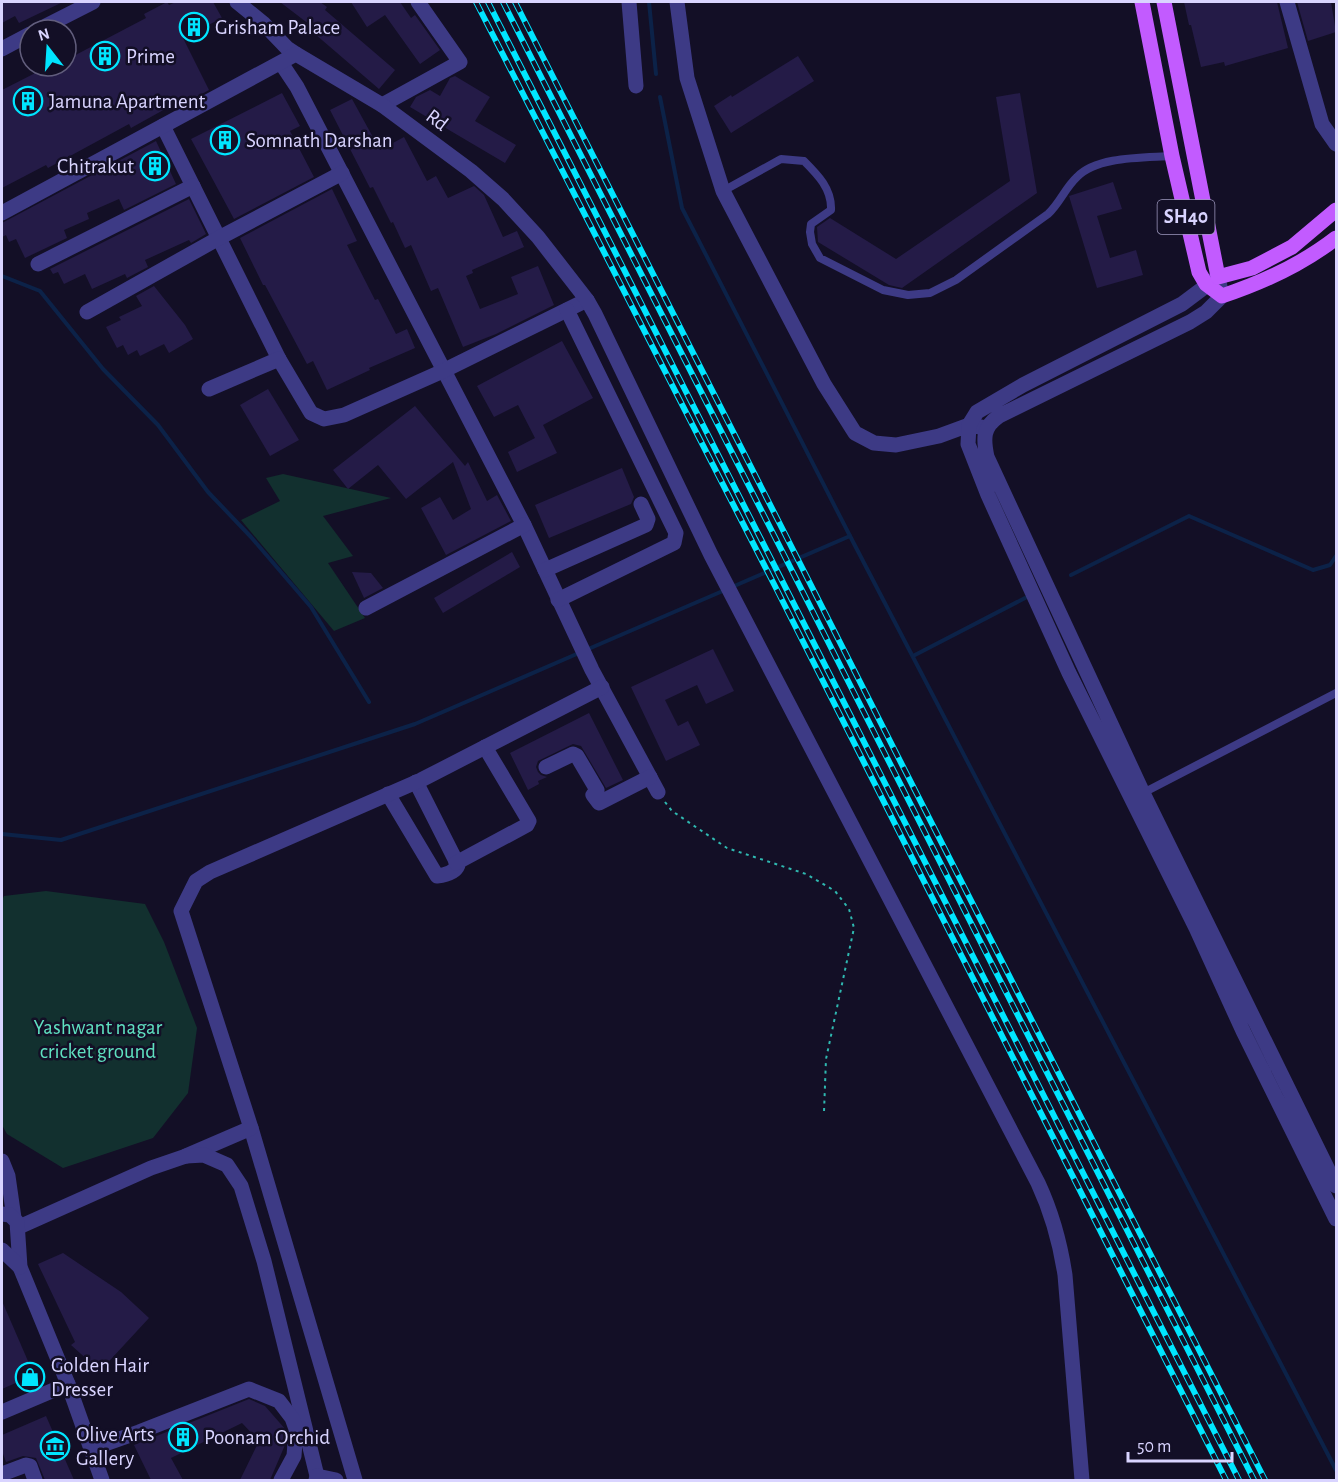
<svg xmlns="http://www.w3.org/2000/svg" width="1338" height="1482" font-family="'Alegreya Sans',sans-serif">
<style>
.green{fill:#12302f}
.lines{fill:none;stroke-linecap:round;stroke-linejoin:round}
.stream{stroke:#0c2248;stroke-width:4}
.building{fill:#241b47}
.path{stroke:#2fb8b0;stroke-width:2;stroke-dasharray:3 4.5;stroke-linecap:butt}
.service{stroke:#3d3a85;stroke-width:8}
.minor{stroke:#3d3a85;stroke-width:15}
.tertiary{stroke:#3d3a85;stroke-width:15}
.primary{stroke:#c25bff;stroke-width:15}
.rail-casing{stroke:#00e5ff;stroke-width:6}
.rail{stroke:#130f26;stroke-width:4;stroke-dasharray:11;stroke-linecap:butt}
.labels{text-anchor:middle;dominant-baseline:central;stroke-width:5;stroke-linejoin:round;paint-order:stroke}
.shield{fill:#130f26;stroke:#9e99be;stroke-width:1.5}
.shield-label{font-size:20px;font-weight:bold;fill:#d9d4ff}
.poi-label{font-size:21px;fill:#d9d4ff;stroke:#130f26;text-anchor:start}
.street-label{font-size:21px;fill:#d9d4ff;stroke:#130f26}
.park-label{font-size:21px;fill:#5fe0c0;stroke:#130f26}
</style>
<rect width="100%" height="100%" fill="#130f26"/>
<!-- green -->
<g class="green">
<polygon points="283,474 391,498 323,516 353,556 328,563 365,618 334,631 241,520 280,501 266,478"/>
<polygon points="46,891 145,904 164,942 197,1028 188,1093 153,1138 63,1168 7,1134 2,1125 2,900 4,896"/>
</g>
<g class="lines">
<!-- stream -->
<g class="stream">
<polyline points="649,2 656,74"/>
<polyline points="660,97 682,208 850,536"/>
<polyline points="2,276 40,291 103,369 158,425 208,492 251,537 311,607 369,702"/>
<polyline points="1071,575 1189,516 1313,570 1330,565 1336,556"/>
<polyline points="732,587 850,536 1336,1470"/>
<polyline points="586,650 725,590"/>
<polyline points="913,656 1025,598"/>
<polyline points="2,834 61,840 415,724 579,653"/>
</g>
</g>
<!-- building -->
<g class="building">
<polygon points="2,2 63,2 19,23 15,16 2,23"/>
<polygon points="167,2 169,5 176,2 213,2 222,18 183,38 209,90 187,102 185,98 131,128 129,124 48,168 46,165 2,188 2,90 49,66 66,66 66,60 146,18 144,14"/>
<polygon points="280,2 320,2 327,7 325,10 395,70 379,89 315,34 318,31"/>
<polygon points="351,2 400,2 411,18 415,15 440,50 420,64 385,15 367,27"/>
<polygon points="1184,2 1277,2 1288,48 1225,66 1224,62 1201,67 1191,25 1189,25"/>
<polygon points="1297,2 1331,2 1336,32 1308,41"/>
<polygon points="798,56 814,81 731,133 714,106 731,95 732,97"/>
<polygon points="455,76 490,97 475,121 516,145 505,163 410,107 416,97 430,90 440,96 450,78"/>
<polygon points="282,93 300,126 290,131 314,177 234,219 191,139"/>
<polygon points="1020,93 1037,193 902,288 889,285 818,242 817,227 830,218 896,259 1010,181 996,97"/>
<polygon points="352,99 380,150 404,137 427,181 436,176 448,198 474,186 484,195 503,237 517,231 524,247 472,270 473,273 466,276 480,309 518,294 511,277 538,266 554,305 496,334 463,347 438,288 431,291 411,245 405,248 393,222 391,223 373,187 370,188 330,110"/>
<polygon points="156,141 176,184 124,210 119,199 87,213 89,219 64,230 67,238 25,258 16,239 9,242 6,235 2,237 2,223"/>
<polygon points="1113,182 1122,209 1097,216 1110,258 1136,250 1143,275 1097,288 1069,196"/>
<polygon points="332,189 357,241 347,245 375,300 378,299 396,334 407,329 415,348 369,368 370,370 327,390 313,361 307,364 265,285 263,285 240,238"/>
<polygon points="189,199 206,234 191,243 189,240 145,260 148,267 127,278 125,274 92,289 85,274 64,284 58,272 53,274 50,269"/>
<polygon points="154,286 185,325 193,339 169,353 164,344 140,356 137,350 128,355 123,345 117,348 106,327 121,320 119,317 142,306 136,296"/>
<polygon points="562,341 593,398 543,425 557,453 517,472 508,452 535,438 518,405 494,417 477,386"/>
<polygon points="268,389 299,440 270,456 240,405"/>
<polygon points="415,406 465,466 468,462 487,501 497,495 511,521 446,555 421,508 440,497 453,520 471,509 453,462 406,499 378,465 348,489 333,470"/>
<polygon points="622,468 634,497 631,504 549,538 535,505"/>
<polygon points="512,552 520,567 443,613 434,598"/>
<polygon points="352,572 371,573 383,588 364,598"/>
<polygon points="713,649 734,691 706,704 697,685 665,700 678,726 688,721 700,745 666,761 631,687"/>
<polygon points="589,713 623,780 606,788 581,746 573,744 538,761 536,767 538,772 541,775 547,777 538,781 539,784 528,790 510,753"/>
<polygon points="63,1253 121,1292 149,1318 100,1371 71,1345 75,1342 38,1264"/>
<polygon points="2,1301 34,1375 2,1389"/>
<polygon points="249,1399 265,1406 286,1430 285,1445 270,1480 240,1480 259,1441 242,1423 171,1458 183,1480 151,1480 134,1445"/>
<polygon points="46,1416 74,1480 45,1480 36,1458 23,1456 6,1462 2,1451 2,1435"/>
</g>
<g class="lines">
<!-- path -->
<polyline class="path" points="665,802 672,811 727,848 806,874 835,891 849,909 854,928 826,1059 824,1112"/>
<!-- service -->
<g class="service">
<path d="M723,191L781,159L804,161C818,175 832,189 831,210L811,224L810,232L812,244L820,258L883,290L908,295L930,293L956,280L1048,214C1060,203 1065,188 1077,177C1097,156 1144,158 1172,156"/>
<polyline points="1143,793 1336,693"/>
</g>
<!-- minor -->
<g class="minor">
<polyline points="237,2 263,23 287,48 296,54"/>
<polyline points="629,2 636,86"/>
<polyline points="677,2 687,78 723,191 824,384 855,433 874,443 896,445 939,436 969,425 986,428"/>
<polyline points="1287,2 1322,124 1336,144"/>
<polyline points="38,30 93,2"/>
<polyline points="2,49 30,34"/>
<polyline points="281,63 297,87 524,525 592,670 658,792"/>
<polyline points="382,105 460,62 418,2"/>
<polyline points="163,126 279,359"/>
<polyline points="38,264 193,186"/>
<polyline points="87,312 219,238 342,173"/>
<polyline points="209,389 279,359 311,413 324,419 344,415 443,371 587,300"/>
<polyline points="545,570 646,525 648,519 641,504"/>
<polyline points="558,600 674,543 676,533 567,310"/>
<polyline points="366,608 524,525"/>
<polyline points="546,767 573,754 577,756 597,790 593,795 599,803 650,777"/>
<path d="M388,794L437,876C445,875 455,873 458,865L416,782"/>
<polyline points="456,863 527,825 529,821 485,747"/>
<polyline points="251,1128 355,1480"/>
<polyline points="186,1156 251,1128 181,911 196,881 210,872 421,780 602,687"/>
<polyline points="19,1227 151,1168 186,1156 204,1155 227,1165 241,1186 264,1261 317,1476 316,1480"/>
<polyline points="2,1412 68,1384"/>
<polyline points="91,1449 139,1432 249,1389 279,1401 292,1418 296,1429 294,1456 281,1480"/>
<polyline points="2,1474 26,1465 30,1466 35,1480"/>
<polyline points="317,1476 336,1480"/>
</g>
<!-- tertiary -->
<g class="tertiary">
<path d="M2,213L296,54L382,105L471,171L503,199L538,237L587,300L595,314L711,555L1038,1183C1052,1213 1060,1242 1065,1275L1082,1480"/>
<polyline points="2,1161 8,1176 14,1218"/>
<path d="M1336,1186L1143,793L987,457C983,438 983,427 999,416L1190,322L1206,312L1222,296L1218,277L1182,304L1023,385L977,412L969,425L968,444L988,495L1069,673L1196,928L1243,1031L1336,1219"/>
<polyline points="2,1214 10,1215 17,1222 20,1267 68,1384 102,1480"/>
<polyline points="2,1250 20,1267"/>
</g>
<!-- primary -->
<g class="primary">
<path d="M1142,2L1172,156L1199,272L1206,284L1222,296C1261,283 1304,263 1336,238"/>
<polyline points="1164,2 1218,277 1252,268 1292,247 1336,210"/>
</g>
<!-- rail casing -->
<g class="rail-casing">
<g id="rail">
<polyline points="476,2 777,590 1226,1480"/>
<polyline points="488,2 1239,1480"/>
<polyline points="503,2 1254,1480"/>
<polyline points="515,2 1265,1480"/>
</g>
</g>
<!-- rail -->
<use href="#rail" class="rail"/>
</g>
<!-- icons -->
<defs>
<g id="building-ring" transform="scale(1.5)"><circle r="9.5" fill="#130f26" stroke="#00e5ff" stroke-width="1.5"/><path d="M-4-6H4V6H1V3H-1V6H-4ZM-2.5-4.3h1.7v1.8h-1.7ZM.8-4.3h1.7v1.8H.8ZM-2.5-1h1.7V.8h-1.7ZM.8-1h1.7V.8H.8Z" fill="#00e5ff"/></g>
<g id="shop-ring" transform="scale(1.5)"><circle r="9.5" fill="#130f26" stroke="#00e5ff" stroke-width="1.5"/><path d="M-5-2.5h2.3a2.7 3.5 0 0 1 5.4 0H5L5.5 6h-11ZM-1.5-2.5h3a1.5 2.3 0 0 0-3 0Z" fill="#00e5ff"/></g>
<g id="museum-ring" transform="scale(1.5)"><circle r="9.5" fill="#130f26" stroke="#00e5ff" stroke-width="1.5"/><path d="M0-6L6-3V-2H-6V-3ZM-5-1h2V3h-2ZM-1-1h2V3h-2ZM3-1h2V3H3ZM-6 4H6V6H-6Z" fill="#00e5ff"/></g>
</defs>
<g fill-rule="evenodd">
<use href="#building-ring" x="194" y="27"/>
<use href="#building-ring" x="105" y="56"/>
<use href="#building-ring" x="28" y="101"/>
<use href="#building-ring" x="225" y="140"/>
<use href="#building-ring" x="155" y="166"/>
<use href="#shop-ring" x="30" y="1377"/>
<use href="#building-ring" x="183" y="1437"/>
<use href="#museum-ring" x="55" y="1446"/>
</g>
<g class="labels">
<!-- shield labels -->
<rect class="shield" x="1157.5" y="200" width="57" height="34" rx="4.5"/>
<g class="shield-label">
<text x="1186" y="217">SH40</text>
</g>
<!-- poi labels -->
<g class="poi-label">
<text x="215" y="27">Grisham Palace</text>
<text x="126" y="56">Prime</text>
<text x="49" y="101">Jamuna Apartment</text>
<text x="246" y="140">Somnath Darshan</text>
<text x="134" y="166" text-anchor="end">Chitrakut</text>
<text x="51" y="1365">Golden Hair<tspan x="51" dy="24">Dresser</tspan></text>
<text x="76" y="1434">Olive Arts<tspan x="76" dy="24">Gallery</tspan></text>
<text x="204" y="1437">Poonam Orchid</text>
</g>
<!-- street labels -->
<g class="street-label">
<text transform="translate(437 120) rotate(37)">Rd</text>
</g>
<!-- park labels -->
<g class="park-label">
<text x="98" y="1027">Yashwant nagar<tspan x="98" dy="24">cricket ground</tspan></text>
</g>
</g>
<!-- border -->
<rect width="1338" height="1482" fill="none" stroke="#d9d4ff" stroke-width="6"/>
<!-- north arrow -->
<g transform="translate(48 48) rotate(343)"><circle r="28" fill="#130f26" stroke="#625e7d" stroke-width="1.5"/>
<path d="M0-4.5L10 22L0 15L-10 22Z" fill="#00e5ff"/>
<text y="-9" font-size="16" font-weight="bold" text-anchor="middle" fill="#d9d4ff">N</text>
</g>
<!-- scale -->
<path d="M1128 1452v9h104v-9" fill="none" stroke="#d9d4ff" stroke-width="3"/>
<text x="1137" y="1452" font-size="18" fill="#d9d4ff" stroke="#130f26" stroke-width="4.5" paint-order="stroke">50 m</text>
</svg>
